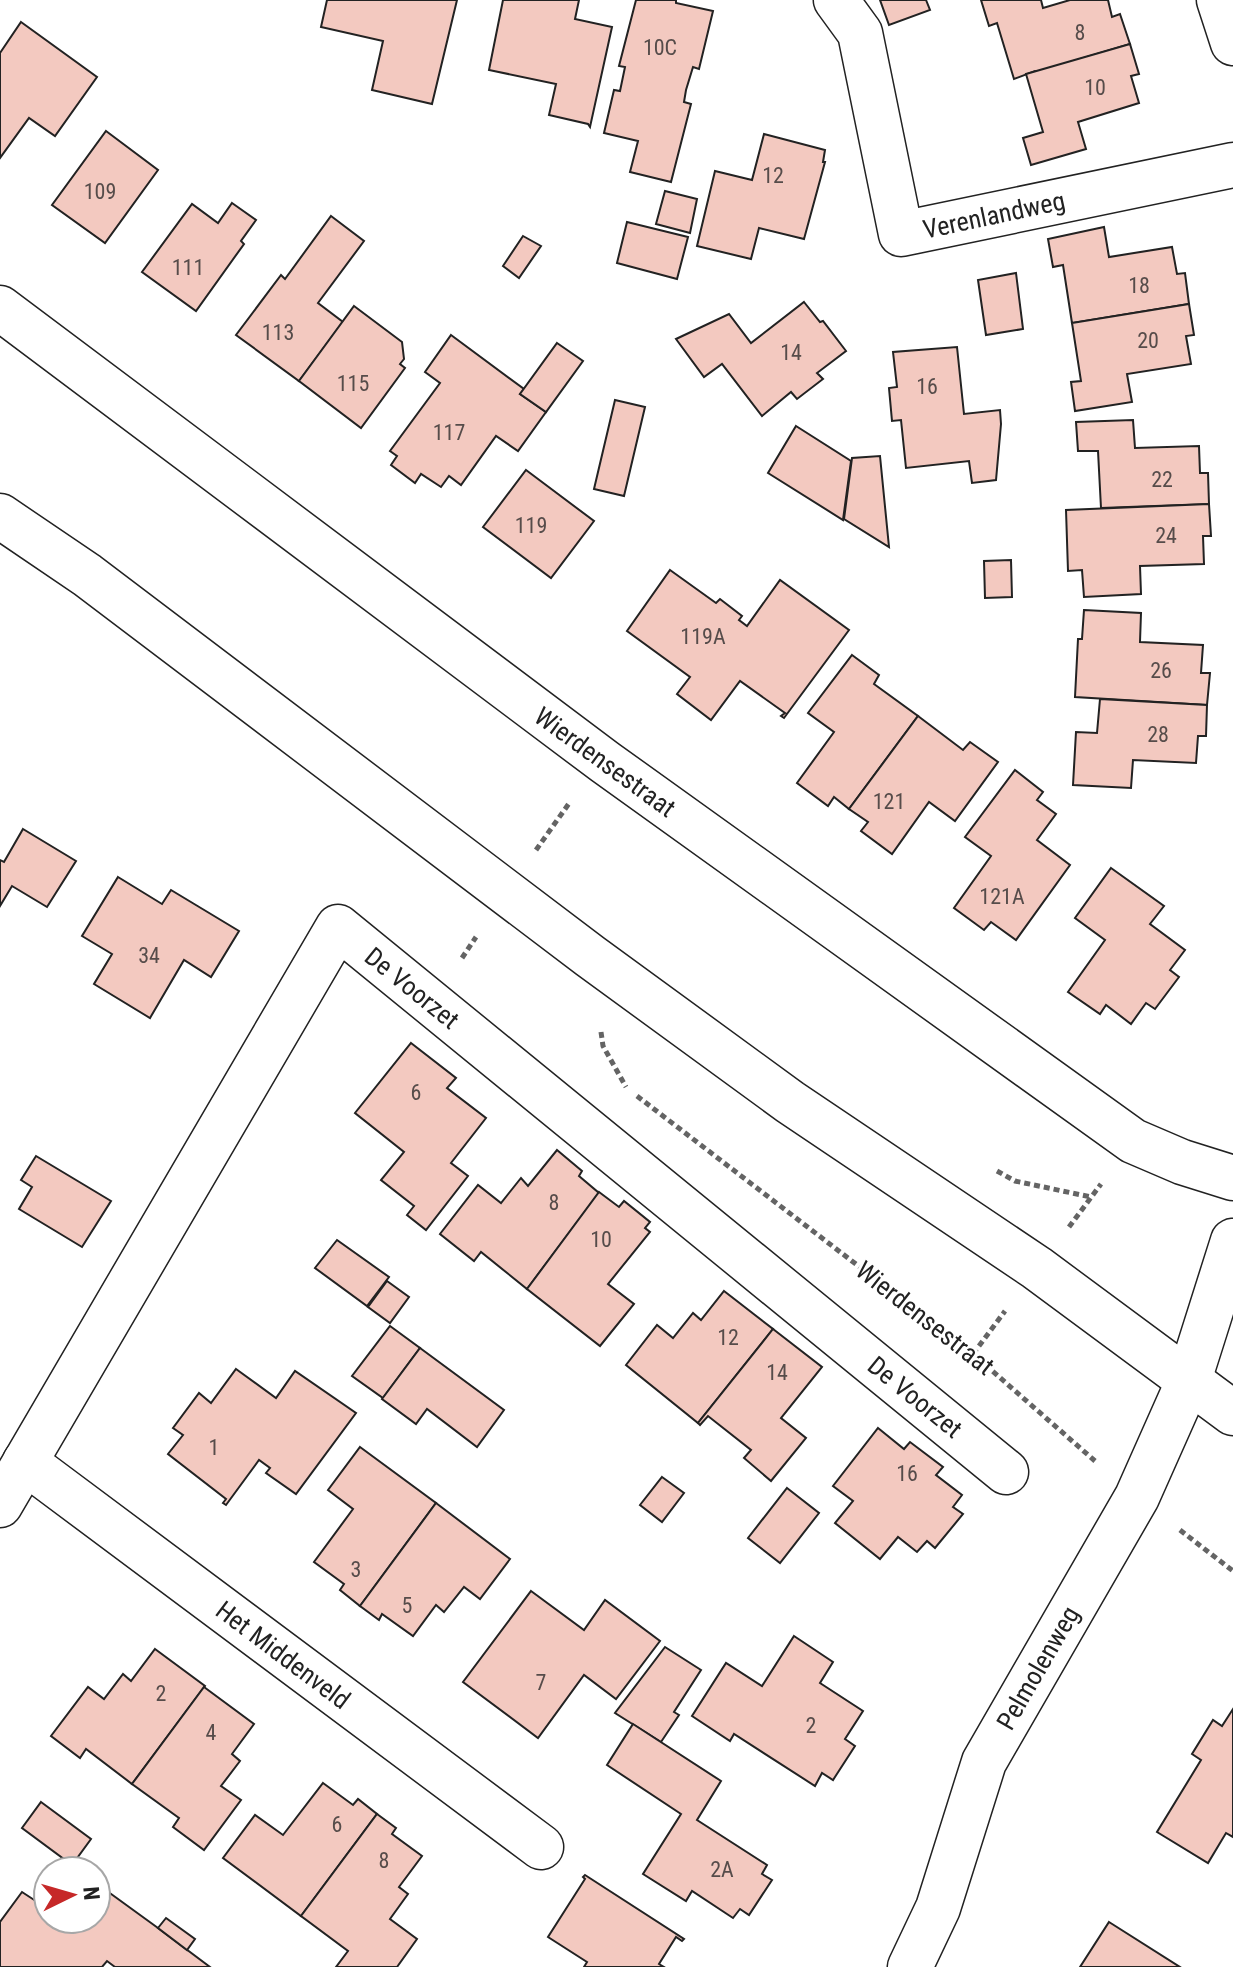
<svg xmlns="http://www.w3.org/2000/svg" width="1233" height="1967" font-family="'Roboto Condensed',sans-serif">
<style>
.building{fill:#f3c9c0;stroke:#222;stroke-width:2}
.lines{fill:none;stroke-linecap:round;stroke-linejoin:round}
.street-casing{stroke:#222;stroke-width:47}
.secondary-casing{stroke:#222;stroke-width:47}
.path{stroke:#646464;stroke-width:5;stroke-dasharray:6 4;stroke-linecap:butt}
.street{stroke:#fff;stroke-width:44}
.secondary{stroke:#fff;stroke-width:44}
.labels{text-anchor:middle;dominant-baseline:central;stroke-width:6;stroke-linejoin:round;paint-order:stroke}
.number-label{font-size:22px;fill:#564c4a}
.street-label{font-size:26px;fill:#222;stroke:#fff}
</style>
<rect width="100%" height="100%" fill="#fff"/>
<!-- building -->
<g class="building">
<polygon points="327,0 457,0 432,104 372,90 383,41 321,27"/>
<polygon points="503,0 579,0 575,19 612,27 590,127 588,124 549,115 556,84 489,70"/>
<polygon points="636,0 676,0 676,3 713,11 699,69 693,67 686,90 684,102 691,104 671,182 630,172 638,141 604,133 614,90 620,91 625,67 619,66"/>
<polygon points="880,0 926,0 930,10 889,25"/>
<polygon points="981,0 1041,0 1043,8 1070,0 1108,0 1112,17 1120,14 1130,44 1037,72 1035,71 1014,79 997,23 989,26"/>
<polygon points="21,22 97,77 55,136 29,118 0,158 0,53"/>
<polygon points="1130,44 1139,74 1131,76 1139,103 1078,122 1086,149 1031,165 1023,138 1043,132 1026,74"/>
<polygon points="106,131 158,170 105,243 52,205"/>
<polygon points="764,134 825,150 823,162 825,162 804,239 759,228 751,259 697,246 715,171 752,180"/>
<polygon points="665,191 697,199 690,233 656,224"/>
<polygon points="232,203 256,220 241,241 244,244 196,311 142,272 192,204 218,223"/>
<polygon points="331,216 364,241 318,303 343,322 299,381 236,335 281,275 285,279"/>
<polygon points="627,222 688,237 677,279 617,263"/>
<polygon points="1104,227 1109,257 1172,247 1177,274 1185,273 1189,304 1072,323 1063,265 1053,267 1048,239"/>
<polygon points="523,236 541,246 519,278 503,266"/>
<polygon points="1016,273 1023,329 986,335 978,280"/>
<polygon points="804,302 820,322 823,321 846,351 817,373 823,379 797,399 791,392 762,416 722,364 704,377 676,339 729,314 751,343"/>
<polygon points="1189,304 1194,335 1186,336 1191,364 1127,374 1132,402 1075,411 1071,382 1081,381 1072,323"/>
<polygon points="354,306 402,342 404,359 400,364 405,368 361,428 299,381"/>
<polygon points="451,335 524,389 520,394 546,412 518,451 496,436 461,485 449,476 441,487 421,474 415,483 391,465 397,456 390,451 440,383 425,372"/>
<polygon points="557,343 583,361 546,412 520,394"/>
<polygon points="957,347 964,414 1000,410 1001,424 996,480 972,483 969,461 906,468 901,420 892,421 889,388 897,387 893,352"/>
<polygon points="615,400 645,407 624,496 594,489"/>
<polygon points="1133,420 1135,448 1199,446 1200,473 1208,473 1209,504 1101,508 1098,451 1078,451 1076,422"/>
<polygon points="796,426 851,461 843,520 768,473"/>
<polygon points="880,456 889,547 844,519 852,458"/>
<polygon points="526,470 594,521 551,578 483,527"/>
<polygon points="1209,504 1211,536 1203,536 1204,564 1140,566 1141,594 1084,597 1082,570 1068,571 1066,510"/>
<polygon points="1011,560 1012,597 985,598 984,561"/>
<polygon points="670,570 716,603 720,599 742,616 739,620 747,626 780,580 849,630 784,718 781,716 785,713 740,681 711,720 677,694 690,677 627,631"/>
<polygon points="1084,610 1141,613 1140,642 1203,645 1201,673 1210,673 1207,705 1075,697 1078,639 1082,639"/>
<polygon points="852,655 879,675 874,684 918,716 849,809 834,797 828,806 797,783 834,732 808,713"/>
<polygon points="1100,699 1207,705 1206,736 1198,736 1196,763 1133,760 1131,788 1073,785 1076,732 1097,733"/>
<polygon points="918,716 963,750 970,742 998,762 955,821 929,802 892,854 861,831 868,822 849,809"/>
<polygon points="1015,770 1043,792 1037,800 1056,814 1037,840 1070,865 1016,940 991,922 984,930 954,908 991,856 965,837"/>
<polygon points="23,829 76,861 47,907 12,886 0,906 0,860 4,862"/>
<polygon points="1111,868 1164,906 1150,924 1185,950 1170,970 1179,977 1155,1009 1146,1003 1131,1024 1106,1005 1100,1014 1068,992 1105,940 1075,918"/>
<polygon points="118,877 162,904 171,890 239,931 211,977 184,960 150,1018 94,984 112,954 82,936"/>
<polygon points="411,1043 456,1078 447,1088 486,1118 451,1163 468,1176 426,1230 407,1215 414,1206 381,1180 404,1152 355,1113"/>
<polygon points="557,1150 582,1171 579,1176 599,1193 527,1289 481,1252 474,1261 440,1234 478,1185 501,1203 521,1178 528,1186"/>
<polygon points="36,1156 111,1201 82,1247 19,1209 32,1187 21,1180"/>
<polygon points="599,1192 619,1207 624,1201 650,1222 645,1228 650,1232 608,1284 634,1304 600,1346 527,1289"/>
<polygon points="337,1240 389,1277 367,1306 315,1268"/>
<polygon points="387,1281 409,1297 390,1323 368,1307"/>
<polygon points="724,1291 773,1329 698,1423 626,1365 657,1325 673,1338 693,1313 701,1320"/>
<polygon points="390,1326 420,1348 383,1398 352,1376"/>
<polygon points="773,1329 822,1367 781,1418 806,1438 771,1481 744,1458 751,1450 708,1416 700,1425 698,1423"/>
<polygon points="420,1348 504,1410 477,1447 427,1409 416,1424 382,1399"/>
<polygon points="236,1369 276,1398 295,1371 356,1413 296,1494 266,1473 270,1468 259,1460 226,1505 223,1503 226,1499 168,1454 183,1435 173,1428 199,1393 211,1403"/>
<polygon points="878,1428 904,1449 910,1442 943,1467 936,1475 962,1495 953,1507 963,1514 935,1548 927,1541 917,1552 898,1537 880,1559 835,1523 853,1501 833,1486"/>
<polygon points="360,1447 436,1503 360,1606 340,1590 344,1584 314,1562 353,1509 328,1490"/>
<polygon points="662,1477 684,1493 662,1522 640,1505"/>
<polygon points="787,1488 819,1513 780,1563 748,1538"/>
<polygon points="436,1503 510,1559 480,1599 464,1587 444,1612 436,1605 413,1636 382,1614 379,1620 360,1606"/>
<polygon points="531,1591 584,1630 605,1600 660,1641 616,1699 584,1675 538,1738 463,1682"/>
<polygon points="794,1636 833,1662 820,1683 863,1711 845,1739 855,1746 833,1780 822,1773 815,1786 734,1734 730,1741 692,1716 726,1663 762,1686"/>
<polygon points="665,1647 701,1670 674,1712 679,1715 661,1742 615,1713"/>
<polygon points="155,1649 205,1686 132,1784 86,1749 80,1758 51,1736 88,1687 104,1699 123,1674 131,1681"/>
<polygon points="204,1687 254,1724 232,1754 240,1761 221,1786 241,1800 204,1850 173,1827 179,1818 132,1784"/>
<polygon points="1233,1709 1233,1837 1226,1833 1208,1863 1157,1832 1201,1760 1192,1754 1213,1720 1222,1726"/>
<polygon points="633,1724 721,1781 697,1820 767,1865 762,1874 772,1880 749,1915 740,1909 733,1918 692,1891 686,1901 643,1874 681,1814 607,1765"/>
<polygon points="323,1783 353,1805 358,1799 377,1814 301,1916 223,1858 255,1815 283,1835"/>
<polygon points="41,1802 91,1839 72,1865 22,1828"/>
<polygon points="377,1814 396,1828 392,1834 422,1856 399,1887 408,1894 390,1919 417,1939 397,1967 336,1967 348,1951 301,1916"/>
<polygon points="585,1875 684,1939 682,1941 676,1937 659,1964 664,1967 584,1967 587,1962 548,1937 585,1879 583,1877"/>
<polygon points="96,1883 158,1928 210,1967 115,1967 107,1961 102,1967 0,1967 0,1922 22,1892 48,1909 48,1919 96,1919"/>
<polygon points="166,1918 195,1939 187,1950 158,1928"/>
<polygon points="1109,1922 1180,1967 1080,1967"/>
</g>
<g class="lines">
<!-- street casing -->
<g class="street-casing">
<g id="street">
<polyline points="836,0 860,33 901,234 1233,165"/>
<polyline points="1219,0 1233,43"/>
<polyline points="0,308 605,762 1133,1141 1182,1162 1233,1178"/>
<polyline points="25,1462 541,1847"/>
<polyline points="0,1505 338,927 1006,1472"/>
<polyline points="910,1967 938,1908 984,1762 1137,1497 1189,1380 1233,1241"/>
</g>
</g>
<!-- secondary casing -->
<g class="secondary-casing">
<polyline id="secondary" points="0,516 87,575 590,956 790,1102 1037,1268 1233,1413"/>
</g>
<!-- path -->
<g class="path">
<polyline points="536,850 570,802"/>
<polyline points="462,958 476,937"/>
<polyline points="601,1032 603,1046 626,1087"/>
<polyline points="637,1096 973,1354 1095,1461"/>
<polyline points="997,1171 1015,1181 1091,1197"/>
<polyline points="1069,1227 1101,1184"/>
<polyline points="973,1354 1005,1311"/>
<polyline points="1180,1530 1233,1571"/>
</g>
<!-- street -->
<use href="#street" class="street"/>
<!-- secondary -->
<use href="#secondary" class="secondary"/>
</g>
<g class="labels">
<!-- number labels -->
<g class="number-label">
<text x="1080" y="32">8</text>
<text x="660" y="47">10C</text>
<text x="1095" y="87">10</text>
<text x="773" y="175">12</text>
<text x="100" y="191">109</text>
<text x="188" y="267">111</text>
<text x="1139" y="285">18</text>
<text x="278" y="332">113</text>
<text x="1148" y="340">20</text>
<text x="791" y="352">14</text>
<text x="353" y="383">115</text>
<text x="927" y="386">16</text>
<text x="449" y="432">117</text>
<text x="1162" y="479">22</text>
<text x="531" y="525">119</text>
<text x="1166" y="535">24</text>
<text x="703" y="636">119A</text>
<text x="1161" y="670">26</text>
<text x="1158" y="734">28</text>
<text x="889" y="801">121</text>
<text x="1002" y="896">121A</text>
<text x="149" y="955">34</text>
<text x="416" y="1092">6</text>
<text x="554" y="1202">8</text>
<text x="601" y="1239">10</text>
<text x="728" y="1337">12</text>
<text x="777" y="1372">14</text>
<text x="214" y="1447">1</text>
<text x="907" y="1473">16</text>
<text x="356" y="1569">3</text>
<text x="407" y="1605">5</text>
<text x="541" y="1682">7</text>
<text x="161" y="1693">2</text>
<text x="811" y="1725">2</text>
<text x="211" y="1732">4</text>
<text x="337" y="1824">6</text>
<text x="384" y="1860">8</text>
<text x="722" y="1869">2A</text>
</g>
<!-- street labels -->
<g class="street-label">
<text transform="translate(994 215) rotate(-12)">Verenlandweg</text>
<text transform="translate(605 762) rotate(36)">Wierdensestraat</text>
<text transform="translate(412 988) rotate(39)">De Voorzet</text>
<text transform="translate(925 1318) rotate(38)">Wierdensestraat</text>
<text transform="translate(915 1397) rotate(39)">De Voorzet</text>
<text transform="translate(283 1655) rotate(37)">Het Middenveld</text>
<text transform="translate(1038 1668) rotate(-60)">Pelmolenweg</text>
</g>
</g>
<!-- north arrow -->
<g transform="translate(72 1895) rotate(85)"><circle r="38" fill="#ffffff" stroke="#a7a7a7" stroke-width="2"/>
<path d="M0-6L14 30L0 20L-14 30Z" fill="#c62828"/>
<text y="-12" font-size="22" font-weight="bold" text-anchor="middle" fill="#222222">N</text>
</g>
</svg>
